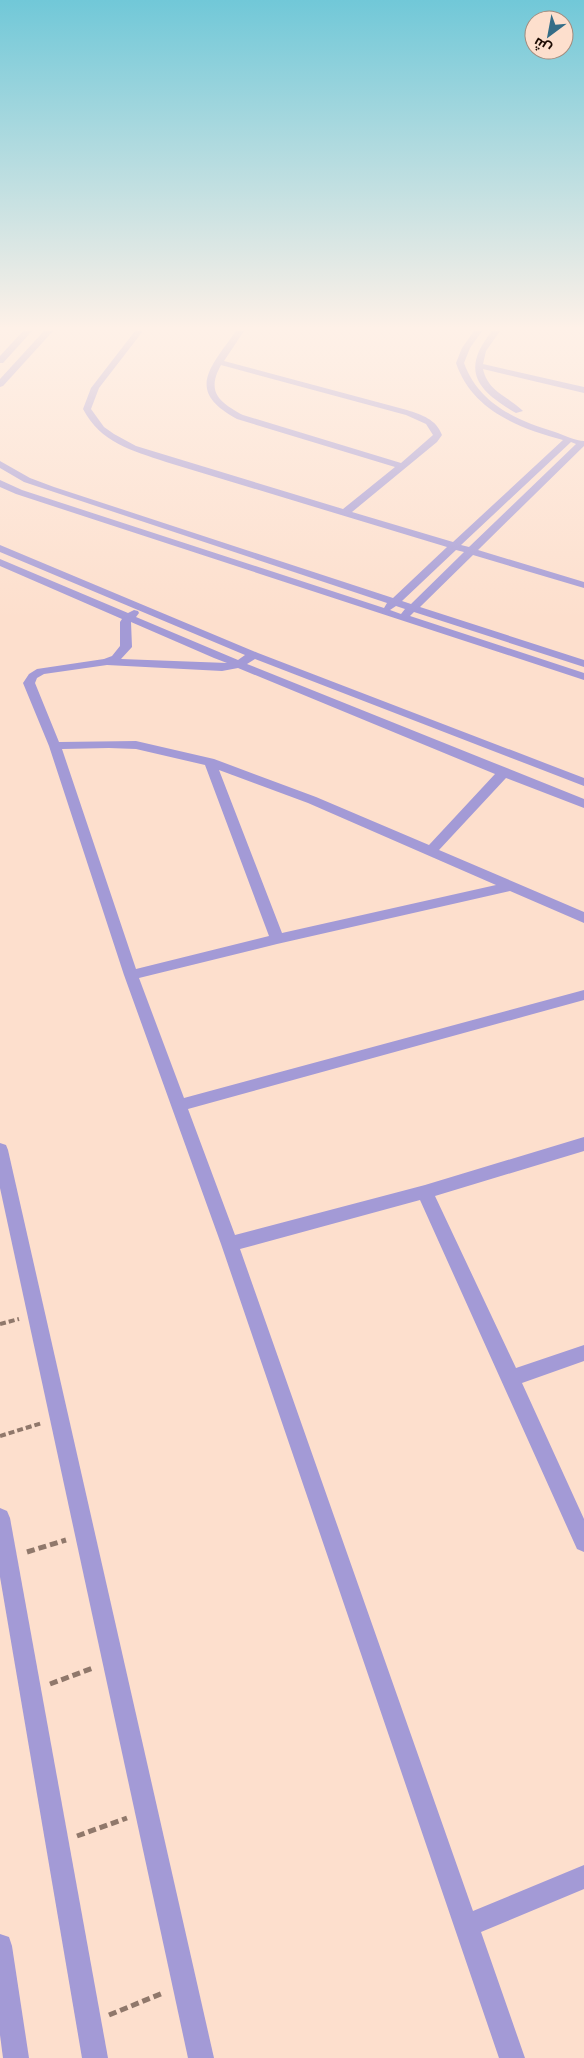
<svg xmlns="http://www.w3.org/2000/svg" width="584" height="2058" font-family="Jost,Cairo,sans-serif">
<style>
.lines{fill:none;stroke-linecap:round;stroke-linejoin:round}
.path-far1{stroke:#90786b;stroke-width:4;stroke-dasharray:6 3;stroke-linecap:butt}
.path{stroke:#90786b;stroke-width:5;stroke-dasharray:8 4;stroke-linecap:butt}
.minor{fill:#a39ad6;fill-rule:evenodd}
</style>
<rect width="100%" height="100%" fill="#fddfcd"/>
<g class="lines">
<!-- path-far1 -->
<g class="path-far1">
<polyline points="0,1324 19,1319"/>
<polyline points="0,1436 42,1423"/>
</g>
<!-- path -->
<g class="path">
<polyline points="27,1552 66,1540"/>
<polyline points="50,1684 93,1668"/>
<polyline points="77,1836 127,1818"/>
<polyline points="109,2015 163,1993"/>
</g>
<!-- minor -->
<g class="minor">
<polygon points="23,331 32,331 3,363 0,363 0,356"/>
<polygon points="44,331 53,331 3,386 0,387 0,379"/>
<path d="M135,331H143L99,388L91,409L104,427L114,434L136,446L343,509L395,467L237,419C185,391 210,368 236,331H244L224,361L407,410C422,415 436,419 442,435L437,442L352,512L453,542L563,440C518,428 472,410 456,363L462,348L474,331H482L470,348L464,363C479,404 516,420 555,432C564,435 576,441 584,441V446L478,550L584,582V588L473,555L420,607L584,660V667L414,612L410,616L584,673V680L16,494L0,487V480L22,490L384,608L387,603L24,482L0,468V461L30,478L54,487L393,598L447,547L166,462C131,450 101,443 83,409L91,388ZM221,365L406,415L426,424L433,435L401,463L243,415C219,402 206,392 221,365ZM571,442L576,444L469,547L461,545ZM456,550L464,552L411,604L402,601ZM396,606L405,609L401,614L390,610Z"/>
<path d="M492,331H500L486,351L483,364L584,387V393L483,369C488,392 508,396 523,411L516,413C477,390 460,371 492,331Z"/>
<path d="M0,545L258,653L584,778V786L255,659L247,664L584,799V808L506,778L439,850L584,912V923L510,891L277,944L139,978L184,1098L584,990V1000L188,1109L235,1235L425,1185L584,1137V1151L435,1196L516,1368L584,1345V1361L522,1383L584,1519V1552L577,1549L420,1200L240,1249L473,1911L584,1865V1889L481,1932L525,2058H499L221,1244L124,975L49,746L23,683L29,674L37,669L104,659L112,656L120,646V622L122,619L0,566V559L128,613L134,610L138,611L139,613L136,617L238,660L245,655L0,552ZM131,622L214,658L227,663L121,659L132,647ZM107,665L222,671L238,668L495,774L429,845L316,797L214,759L136,741L59,742L35,683L37,678L44,674ZM109,748L136,749L205,765L269,936L136,969L62,749ZM219,770L308,803L496,885L282,933Z"/>
<polygon points="0,1143 6,1145 8,1150 214,2058 188,2058 0,1188"/>
<polygon points="0,1508 7,1511 10,1518 108,2058 82,2058 0,1577"/>
<polygon points="0,1934 9,1937 12,1946 29,2058 3,2058 0,2035"/>
</g>
</g>
<!-- sky -->
<linearGradient id="sky" x2="0" y2="1"><stop stop-color="#71c8d8"/><stop offset="0.53" stop-color="#fef1e8"/><stop offset="1" stop-color="#fef1e8" stop-opacity="0"/></linearGradient>
<rect width="584" height="619" fill="url(#sky)"/>
<!-- north arrow -->
<g transform="translate(549 35) rotate(212)"><circle r="24" fill="#fddfcd" stroke="#a38b7d"/>
<path d="M0-4L9 19L0 12L-9 19Z" fill="#356d87"/>
<text y="-8" font-size="14" font-weight="bold" text-anchor="middle" fill="#1d0c04">ش</text>
</g>
</svg>
